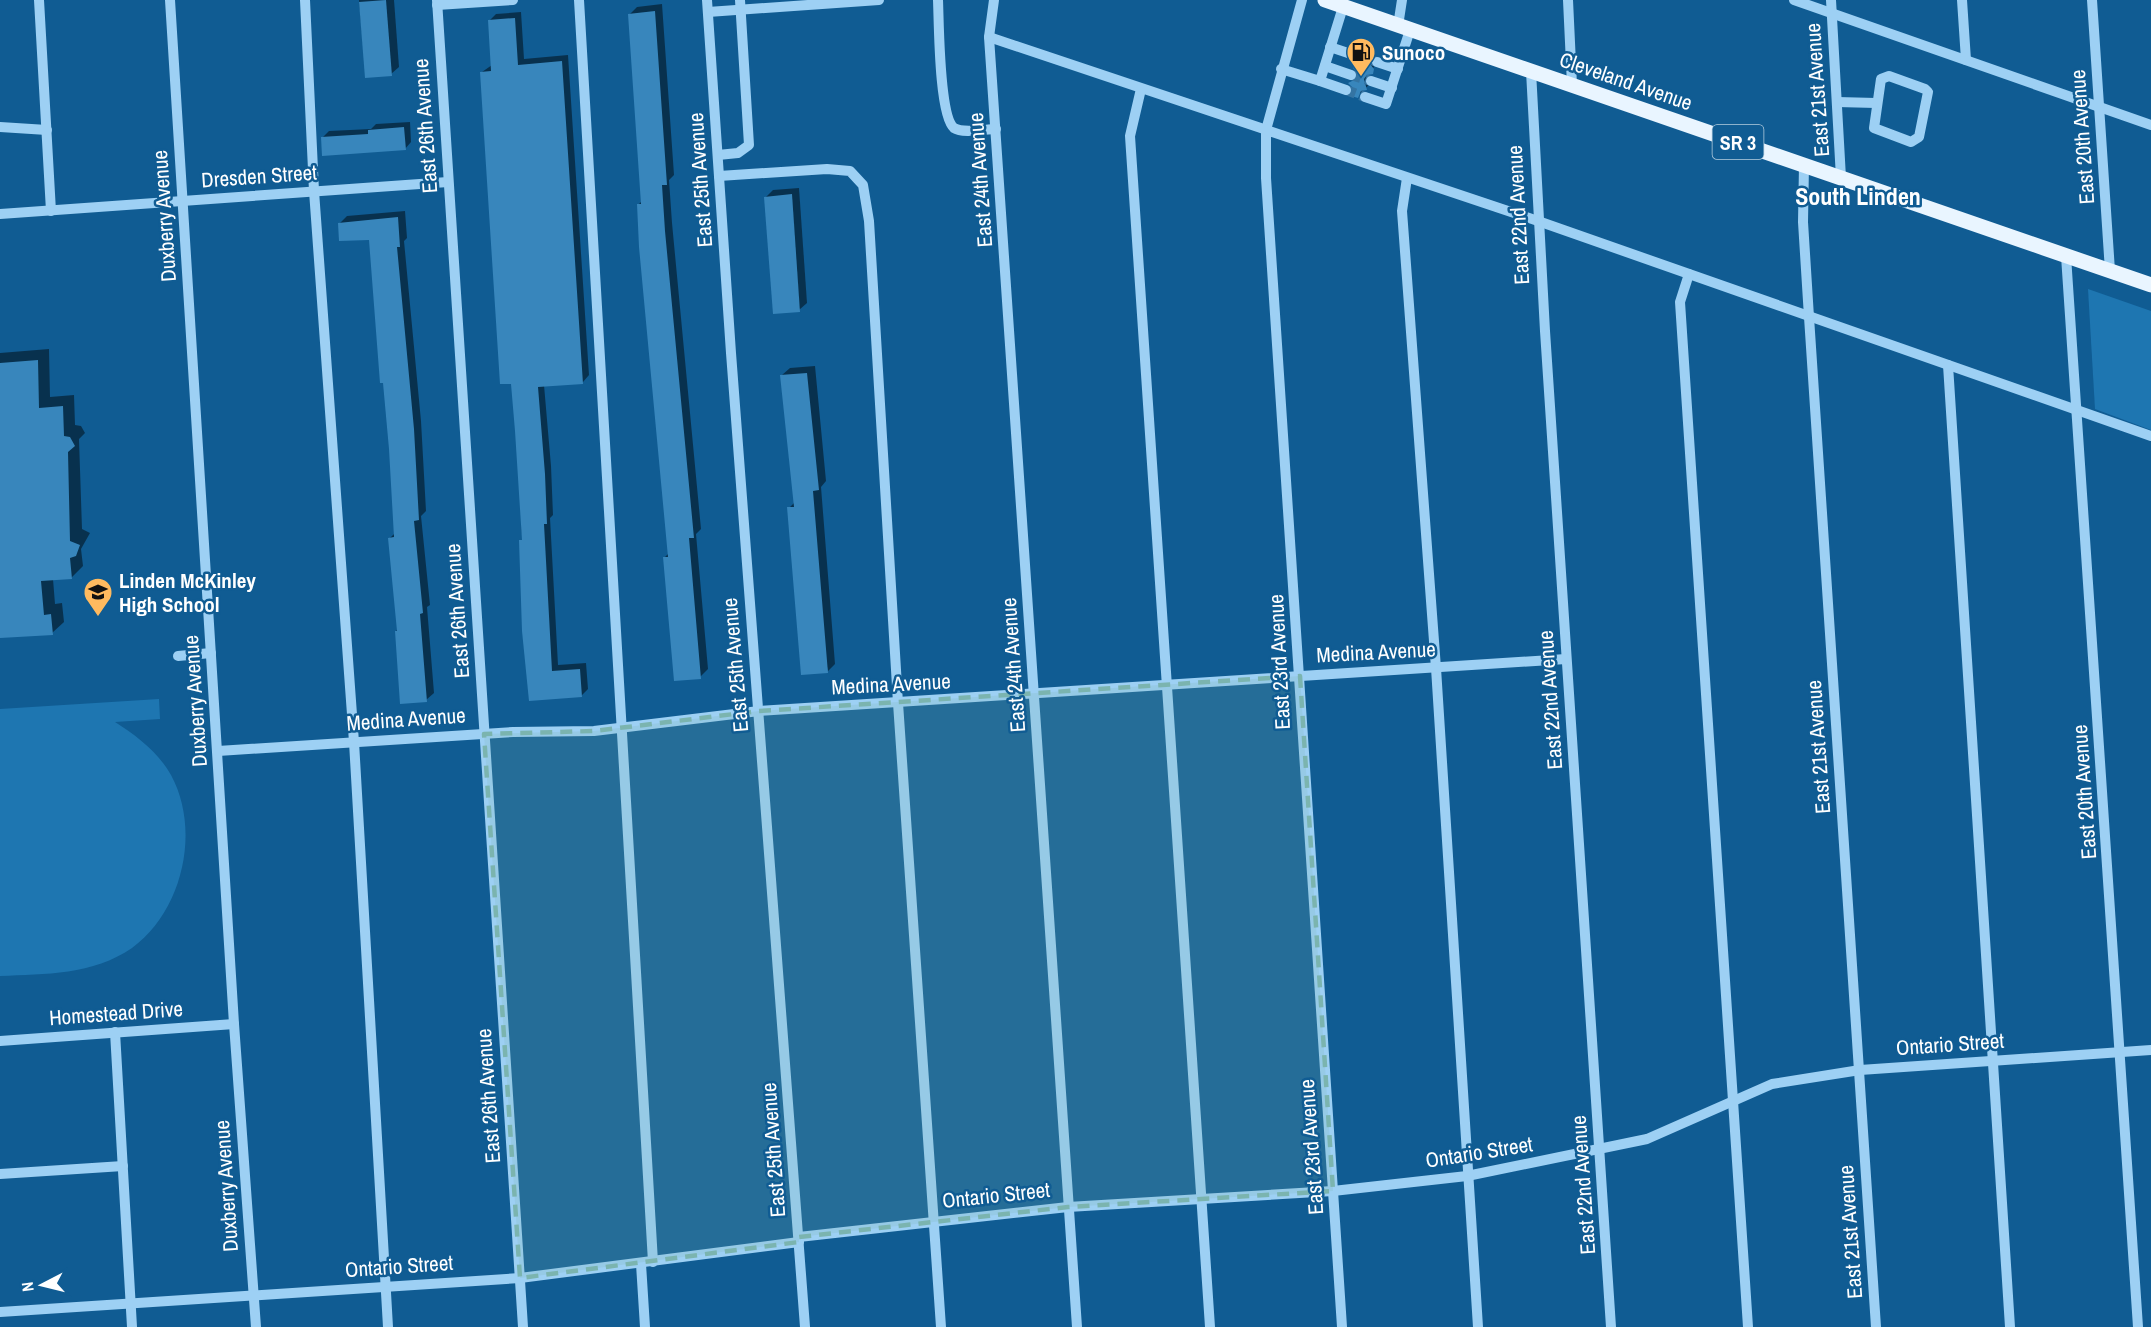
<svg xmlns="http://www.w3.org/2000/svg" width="2151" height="1327" font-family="'Archivo Narrow',sans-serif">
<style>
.green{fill:#1e76b1}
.shadow{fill:#0007}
.building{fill:#3886bc}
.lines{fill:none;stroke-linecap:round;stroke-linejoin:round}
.minor-tunnel{stroke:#3474a3;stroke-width:10;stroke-dasharray:10 5;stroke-linecap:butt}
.minor{stroke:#9dd0f4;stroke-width:10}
.major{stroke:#e9f5ff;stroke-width:15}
.marked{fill:#7bb4af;fill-opacity:0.2;stroke:#7bb4af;stroke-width:4.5;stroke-dasharray:12 8;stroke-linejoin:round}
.labels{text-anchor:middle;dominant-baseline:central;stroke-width:5;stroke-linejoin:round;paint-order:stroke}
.shield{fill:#105c93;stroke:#b7cedf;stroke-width:1.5}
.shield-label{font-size:20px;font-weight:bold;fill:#fff}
.poi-label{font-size:21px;font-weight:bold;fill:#fff;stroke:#105c93;text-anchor:start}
.street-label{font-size:21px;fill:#fff;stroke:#105c93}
.quarter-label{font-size:24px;font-weight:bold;fill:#fff;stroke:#105c93}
</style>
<rect width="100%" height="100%" fill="#105c93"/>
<!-- green -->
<g class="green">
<polygon points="2088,289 2151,311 2151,430 2095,409"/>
<path d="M159,699L160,719L115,722C137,736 158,752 171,775C201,830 183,911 132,948C93,975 45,974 0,976V709Z"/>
</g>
<!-- shadow -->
<g class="shadow">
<polygon points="359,0 394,0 399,67 391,74 366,77"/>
<polygon points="662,4 674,175 669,180 672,223 701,529 696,534 708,669 700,677 664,558 669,553 638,205 642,201 630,14 637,7"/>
<polygon points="521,12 524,59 568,55 589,375 583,382 544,385 551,466 553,515 550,518 558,665 586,663 588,689 581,696 530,700 517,431 482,72 492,65 489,21 496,14"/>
<polygon points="1369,52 1374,53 1372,60 1375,63 1372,72 1366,75 1371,83 1357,96 1350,83 1359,77 1356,64 1364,59"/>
<polygon points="410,122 411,142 405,149 323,137 329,131 371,129 376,124"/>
<polygon points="799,188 807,303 799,310 766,197 773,190"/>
<polygon points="405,211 407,238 404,241 421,421 426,511 421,516 430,605 427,607 434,693 426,700 396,631 399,629 390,538 395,533 390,449 370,238 340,223 347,216"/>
<polygon points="49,349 50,397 74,395 75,425 81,426 85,433 79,439 82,529 90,533 81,549 83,566 71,578 53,579 55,604 62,603 64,622 52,633 0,637 0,353"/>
<polygon points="815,366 826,481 821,487 835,664 828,671 789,508 795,502 782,375 790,368"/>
</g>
<!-- building -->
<g class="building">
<polygon points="386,0 392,76 365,78 359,2"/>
<polygon points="655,11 667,185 662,185 665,231 694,538 689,538 701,679 674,681 663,557 668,557 639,247 637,204 641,204 628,14"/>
<polygon points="515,18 518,65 562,61 583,384 538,387 545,474 547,524 544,524 552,671 580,669 582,697 529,701 522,631 519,540 522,540 515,431 511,384 500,384 480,72 491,71 488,20"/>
<polygon points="1364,54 1372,57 1370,64 1374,69 1373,74 1367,75 1364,79 1367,90 1361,91 1358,98 1351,96 1353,88 1348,83 1358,78 1358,73 1353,68 1355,63 1362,61"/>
<polygon points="404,127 406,150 322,156 321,137 368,134 368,130"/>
<polygon points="792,194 800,312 773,314 764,197"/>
<polygon points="398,217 400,247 397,247 414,429 419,520 414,521 423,613 420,614 427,702 400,704 395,631 397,631 388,538 394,537 389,449 383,383 380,383 369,240 339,241 338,223"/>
<polygon points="38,360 39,408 63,406 64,436 70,437 75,446 68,452 70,541 80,545 76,556 70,558 72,579 41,581 44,615 51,614 53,635 0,638 0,363"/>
<polygon points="807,373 819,490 813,491 828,673 801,675 787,507 794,507 780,375"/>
</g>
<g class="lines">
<!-- minor-tunnel -->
<g class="minor-tunnel">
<polyline points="1357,56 1377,62"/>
<polyline points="1351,75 1371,81"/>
<polyline points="1346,90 1365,97"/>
</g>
<!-- minor -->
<g class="minor">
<polyline points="39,0 51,211"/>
<polyline points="170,0 234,1024 256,1327"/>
<polyline points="305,0 314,191 354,742 388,1327"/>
<polyline points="437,0 523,1327"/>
<polyline points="579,0 653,1262"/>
<polyline points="707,0 731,353 805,1327"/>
<path d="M938,0C939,22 939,116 954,128C963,134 985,129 996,129"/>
<polyline points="994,0 989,37 1077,1327"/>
<polyline points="1302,0 1266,130 1266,178 1342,1327"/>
<polyline points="1568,0 1572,85"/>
<polyline points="1794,0 2151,125"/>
<polyline points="1831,0 1841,178"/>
<polyline points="1962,0 1966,60"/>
<polyline points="2092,0 2110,271"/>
<polyline points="437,5 513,0"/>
<polyline points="708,12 879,0"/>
<polyline points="1398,26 1402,0"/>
<polyline points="989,37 1538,221 2151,436"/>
<polyline points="1330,47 1357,56"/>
<polyline points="1377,62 1398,69"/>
<polyline points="1325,66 1351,75"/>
<polyline points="1281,69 1320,81 1343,7"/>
<polyline points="1531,71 1545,331 1611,1327"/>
<polygon points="1889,76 1925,89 1928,92 1919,137 1911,142 1874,128 1881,79"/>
<polyline points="1320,81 1346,90"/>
<polyline points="1371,81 1392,88"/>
<polyline points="1141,89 1130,136 1210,1327"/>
<polyline points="1365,97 1386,104 1410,30"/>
<polyline points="1837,102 1876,103"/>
<polyline points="0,127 47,130"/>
<polyline points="718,155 738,153 749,145 740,0"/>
<polyline points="1804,165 1803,222 1809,317 1876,1327"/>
<polyline points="719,176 827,169 850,171 863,185 869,221 898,703 941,1327"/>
<polyline points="1407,178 1402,211 1436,668 1478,1327"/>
<polyline points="0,214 448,182"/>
<polyline points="2066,256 2138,1327"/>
<polyline points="1689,274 1680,302 1748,1327"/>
<polyline points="1948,365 2010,1327"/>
<polyline points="178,656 211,653"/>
<polyline points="218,751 513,732 594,731 759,711 1566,659"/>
<polyline points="115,1032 132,1327"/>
<polyline points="0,1041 234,1024"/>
<polyline points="0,1174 123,1166"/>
<polyline points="799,1237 1068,1207 1333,1191 1467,1176 1647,1139 1772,1084 1860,1070 2151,1050"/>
<polyline points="641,1264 645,1327"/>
<polyline points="0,1312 520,1278 799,1242"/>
</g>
<!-- major -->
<polyline class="major" points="1325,0 2151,285"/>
</g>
<!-- marked area -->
<path class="marked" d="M1300,676L1333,1191L1068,1207L799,1237V1242L520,1278L484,734L594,731L759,711Z"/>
<!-- icons -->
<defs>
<g id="fuel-pin" transform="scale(1.5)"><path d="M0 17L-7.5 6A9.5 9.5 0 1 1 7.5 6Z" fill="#ffba5f" stroke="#105c93"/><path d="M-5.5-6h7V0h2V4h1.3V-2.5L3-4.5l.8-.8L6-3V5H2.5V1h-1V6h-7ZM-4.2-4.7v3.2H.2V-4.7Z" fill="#111"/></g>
<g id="school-pin" transform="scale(1.5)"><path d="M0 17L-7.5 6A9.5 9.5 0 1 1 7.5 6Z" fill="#ffba5f" stroke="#105c93"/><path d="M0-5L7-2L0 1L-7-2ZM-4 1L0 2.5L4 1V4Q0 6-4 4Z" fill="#111"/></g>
</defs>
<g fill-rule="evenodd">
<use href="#fuel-pin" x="1361" y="52"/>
<use href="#school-pin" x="98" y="592"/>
</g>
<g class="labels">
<!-- shield labels -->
<rect class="shield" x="1712.5" y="125" width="51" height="34" rx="4.5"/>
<g class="shield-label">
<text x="1738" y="142">SR 3</text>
</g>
<!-- poi labels -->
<g class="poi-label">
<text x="1382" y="52">Sunoco</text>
<text x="119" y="580">Linden McKinley<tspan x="119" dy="24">High School</tspan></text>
</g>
<!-- street labels -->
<g class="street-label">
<text transform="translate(1626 81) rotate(19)">Cleveland Avenue</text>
<text transform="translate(1817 90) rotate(-94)">East 21st Avenue</text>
<text transform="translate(425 126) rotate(-94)">East 26th Avenue</text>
<text transform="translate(2082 137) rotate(-94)">East 20th Avenue</text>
<text transform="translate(259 176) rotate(-4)">Dresden Street</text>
<text transform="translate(700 180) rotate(-94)">East 25th Avenue</text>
<text transform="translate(980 180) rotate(-94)">East 24th Avenue</text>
<text transform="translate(1518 215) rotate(-93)">East 22nd Avenue</text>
<text transform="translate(164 216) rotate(-94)">Duxberry Avenue</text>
<text transform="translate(457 611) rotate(-94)">East 26th Avenue</text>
<text transform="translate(1376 652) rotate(-3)">Medina Avenue</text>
<text transform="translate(1279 662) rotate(-93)">East 23rd Avenue</text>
<text transform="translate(735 665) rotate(-95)">East 25th Avenue</text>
<text transform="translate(1013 665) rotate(-94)">East 24th Avenue</text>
<text transform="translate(891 684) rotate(-3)">Medina Avenue</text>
<text transform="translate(1550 700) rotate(-94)">East 22nd Avenue</text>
<text transform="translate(195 701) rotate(-94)">Duxberry Avenue</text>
<text transform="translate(406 719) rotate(-4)">Medina Avenue</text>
<text transform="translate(1818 747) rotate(-94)">East 21st Avenue</text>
<text transform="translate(2084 792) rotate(-94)">East 20th Avenue</text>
<text transform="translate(116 1013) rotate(-4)">Homestead Drive</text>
<text transform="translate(1950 1044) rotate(-4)">Ontario Street</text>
<text transform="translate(488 1096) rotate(-94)">East 26th Avenue</text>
<text transform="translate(1311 1147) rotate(-94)">East 23rd Avenue</text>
<text transform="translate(773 1150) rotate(-94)">East 25th Avenue</text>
<text transform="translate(1479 1152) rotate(-9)">Ontario Street</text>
<text transform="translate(1583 1185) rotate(-94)">East 22nd Avenue</text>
<text transform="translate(226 1186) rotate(-94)">Duxberry Avenue</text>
<text transform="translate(996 1195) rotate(-6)">Ontario Street</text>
<text transform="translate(1850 1232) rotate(-94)">East 21st Avenue</text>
<text transform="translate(399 1266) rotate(-4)">Ontario Street</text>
</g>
<!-- quarter labels -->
<g class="quarter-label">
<text x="1858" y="196">South Linden</text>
</g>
</g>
<!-- north arrow -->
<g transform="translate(42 1285) rotate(263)" stroke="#105c93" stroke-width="4.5" paint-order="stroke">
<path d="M0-4.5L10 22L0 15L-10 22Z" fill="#ffffff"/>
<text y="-9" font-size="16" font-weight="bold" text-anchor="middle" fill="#ffffff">N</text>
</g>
</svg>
